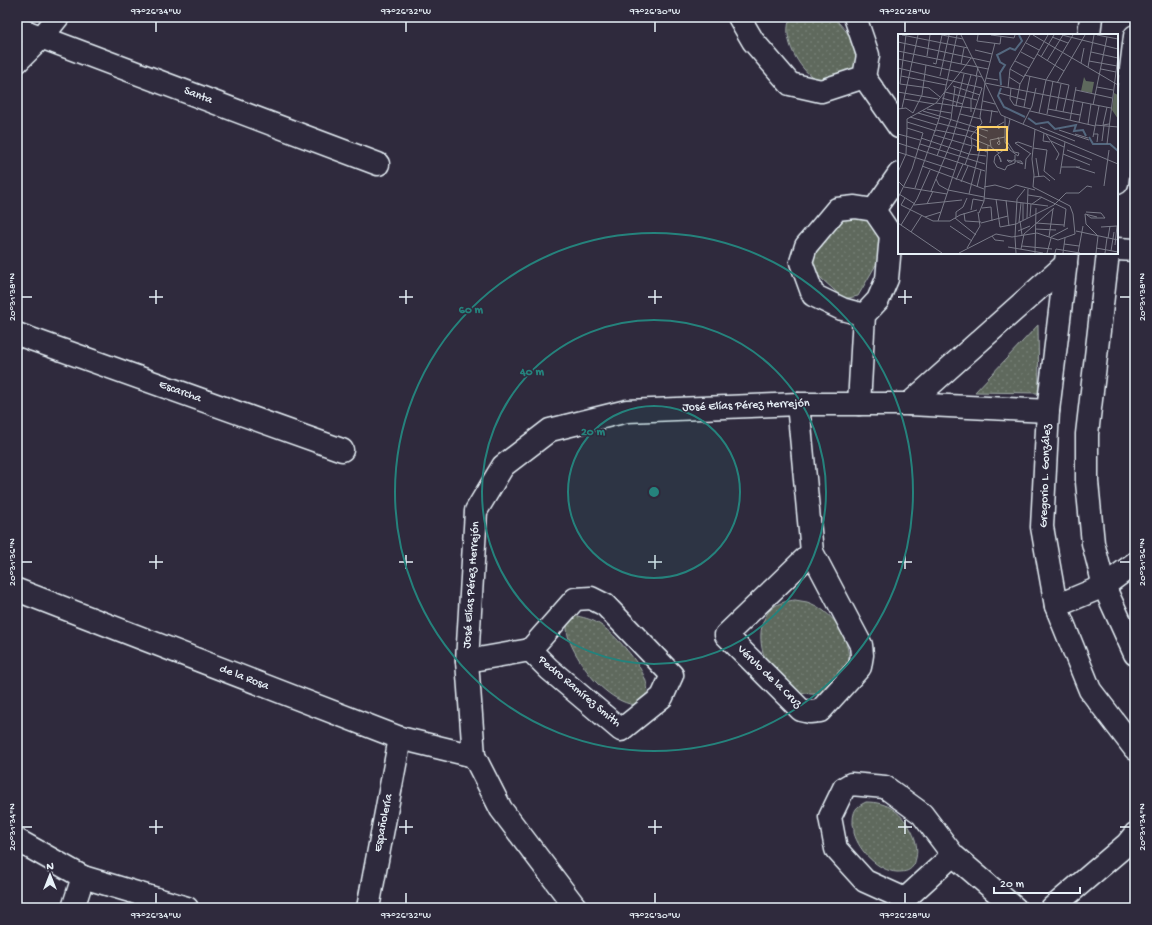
<svg xmlns="http://www.w3.org/2000/svg" width="1152" height="925" font-family="'Gochi Hand',sans-serif">
<style>
.grass{fill:url(#grass-dots);stroke:#a3adaa}
.lines{fill:none;stroke-linecap:round;stroke-linejoin:round}
.street-casing{stroke:#e8f1f8;stroke-width:25}
.street{stroke:#2f2a3d;stroke-width:22}
.ticks{fill:none;stroke:#e8f1f8;stroke-width:1.5}
.ring{fill:none;stroke:#25827c;stroke-width:2}
.labels{text-anchor:middle;dominant-baseline:central;stroke-width:3;stroke-linejoin:round;paint-order:stroke}
.street-label{font-size:12px;fill:#e8f1f8;stroke:#2f2a3d}
.inset-river{fill:none;stroke:#54687f;stroke-width:2}
.inset-road{fill:none;stroke:#797a88;stroke-width:1}
.view{fill:#ffd166;fill-opacity:0.15;stroke:#ffd166;stroke-width:2}
.inset-edge{fill:none;stroke:#e8f1f8;stroke-width:2}
.centre{fill:#25827c;stroke:#2f2a3d;stroke-width:2}
.ring-label{font-size:12px;text-anchor:middle;font-weight:bold;fill:#25827c;stroke:#2f2a3d;stroke-width:3;stroke-linejoin:round;paint-order:stroke}
.neatline{fill:none;stroke:#e8f1f8;stroke-width:1.5}
.ticks-label{font-size:10px;text-anchor:middle;fill:#e8f1f8}
</style>
<defs>
<pattern id="grass-dots" width="8" height="8" patternUnits="userSpaceOnUse"><rect width="8" height="8" fill="#5e695d"/><path d="M2 2h.1M6 6h.1" fill="none" stroke="#757f75" stroke-width="1.8" stroke-linecap="round"/></pattern>
</defs>
<rect width="100%" height="100%" fill="#2f2a3d"/>
<filter id="ink" filterUnits="userSpaceOnUse"><feTurbulence type="fractalNoise" baseFrequency=".025" numOctaves="2"/><feDisplacementMap in="SourceGraphic" scale="8" xChannelSelector="R" yChannelSelector="G"/><feConvolveMatrix kernelMatrix="1 2 1 2 8 2 1 2 1" color-interpolation-filters="sRGB"/></filter>
<g filter="url(#ink)">
<!-- grass -->
<g class="grass">
<path d="M791,17H832L834,18C844,28 853,38 857,52C859,58 858,65 858,71L827,86C822,82 816,79 811,76C796,64 781,35 791,17Z"/>
<polygon points="847,212 864,213 879,233 881,256 858,296 844,299 812,270 813,241"/>
<polygon points="1038,325 1039,393 975,392"/>
<path d="M795,600C799,601 803,601 807,602C828,609 845,629 848,651C849,658 850,667 846,672C843,678 835,686 830,690C823,697 806,694 798,691C793,689 773,671 770,667C758,651 756,618 775,606C781,602 788,601 795,600Z"/>
<path d="M577,616C586,618 594,620 602,626C619,638 662,684 643,704C639,704 634,705 630,704C618,701 606,692 597,683C587,673 556,631 571,618C573,617 575,617 577,616Z"/>
<path d="M866,802C876,802 886,804 894,810C908,821 920,840 916,858C915,861 915,864 913,866C909,872 903,872 897,872C878,871 859,851 854,833C854,830 854,827 853,824C853,818 853,814 856,809C858,806 862,804 866,802Z"/>
</g>
<g class="lines">
<!-- street casing -->
<g class="street-casing">
<g id="street">
<polyline points="739,17 753,41 790,84 821,91 864,77 868,55 855,17"/>
<polyline points="17,28 378,164"/>
<polyline points="1089,35 1091,17"/>
<polyline points="17,62 42,37 58,17"/>
<polyline points="864,77 899,127"/>
<polyline points="1117,183 1135,36"/>
<polyline points="874,210 899,174"/>
<polyline points="1117,249 1135,250"/>
<polyline points="1067,253 1048,411 1042,527 1056,606 1090,690 1135,749"/>
<polyline points="1108,253 1087,434 1087,482 1093,543 1104,586 1135,654"/>
<polyline points="17,334 342,450"/>
<polyline points="798,404 812,552 861,645 862,655 860,667 820,711 810,712 801,710 726,635 812,552"/>
<polyline points="859,404 864,315 878,300 887,279 891,235 874,210 855,207 837,209 806,246 801,262 813,295 842,309 864,315"/>
<polyline points="909,404 1066,264"/>
<polyline points="17,590 400,738 474,756"/>
<polyline points="1056,606 1104,586 1135,563"/>
<polyline points="467,661 530,650 575,599 591,598 605,605 672,675 662,697 621,730 549,669 530,650"/>
<polyline points="17,840 83,877 187,908"/>
<polyline points="953,855 905,899 865,881 836,849 830,817 844,788 851,784 885,787 922,814 953,855 1015,908"/>
<polyline points="73,908 83,877"/>
<polyline points="368,908 400,738"/>
<polyline points="576,908 501,809 474,756 467,661 476,511 503,466 550,430 627,411 798,404 909,404 1048,411"/>
<polyline points="1052,908 1127,844 1135,834"/>
</g>
</g>
<!-- street -->
<use href="#street" class="street"/>
</g>
</g>
<!-- ticks -->
<path class="ticks" d="M156,22V32M406,22V32M655,22V32M905,22V32M156,290V304M406,290V304M655,290V304M905,290V304M22,297H32M149,297H163M399,297H413M648,297H662M898,297H912M1120,297H1130M156,555V569M406,555V569M655,555V569M905,555V569M22,562H32M149,562H163M399,562H413M648,562H662M898,562H912M1120,562H1130M156,820V834M406,820V834M655,820V834M905,820V834M22,827H32M149,827H163M399,827H413M648,827H662M898,827H912M1120,827H1130M156,893V903M406,893V903M655,893V903M905,893V903"/>
<!-- distance rings -->
<circle cx="654" cy="492" r="86" fill="#25827c" fill-opacity=".12"/>
<g class="ring">
<circle cx="654" cy="492" r="86"/>
<circle cx="654" cy="492" r="172"/>
<circle cx="654" cy="492" r="259"/>
</g>
<g class="labels">
<!-- street labels -->
<g class="street-label">
<text transform="translate(198 96) rotate(21)">Santa</text>
<text transform="translate(180 392) rotate(20)">Escarcha</text>
<text transform="translate(746 406) rotate(-2)">José Elías Pérez Herrejón</text>
<text transform="translate(1046 476) rotate(-88)">Gregorio L. González</text>
<text transform="translate(472 585) rotate(-86)">José Elías Pérez Herrejón</text>
<text transform="translate(769 677) rotate(44)">Vérulo de la Cruz</text>
<text transform="translate(244 678) rotate(21)">de la Rosa</text>
<text transform="translate(579 692) rotate(40)">Pedro Ramírez Smith</text>
<text transform="translate(384 823) rotate(-79)">Españolería</text>
</g>
</g>
<!-- overview -->
<g transform="translate(898 34)">
<rect width="220" height="220" fill="#2f2a3d"/>
<path d="M186,43L188,47L196,48L194,59L183,57Z" fill="#5e695d"/>
<path d="M216,59L220,61V85L214,76Z" fill="#5e695d"/>
<path class="inset-river" d="M103,51L102,39L107,31L102,28L99,21L112,14L117,16L124,7L121,1M103,54L100,62L106,73L127,83M130,84L138,90L150,88L157,95L178,91L176,97L185,96L188,102M191,103L195,110H212L220,117"/>
<path class="inset-road" d="M4,1L70,14M44,1L65,5M63,1L103,81L220,130M80,1L79,7L102,10L103,2M93,1L116,4L117,1M135,1L220,51M164,1L220,15M199,1L220,5M154,3L170,9M0,8L92,28M128,9L141,16M77,16L94,20M0,17L68,31L73,24M123,18L136,25M193,18L220,24M139,20L166,37M29,22L32,1M143,23L156,1M0,25L84,43M117,27L131,34M149,27L165,1M191,27L219,32M35,29L38,30L44,1M183,29L186,14M63,30L66,14M190,33L196,1M0,34L84,54M112,35L126,43M203,35L218,38M126,41L171,51L165,78M3,42L48,51M42,42L51,1M78,43L80,33L90,35M111,43L122,50M88,44L100,46M87,48L97,9M159,49L187,1M2,50L8,1M2,50L31,54L42,63M55,52L82,61M199,53L215,56M110,54L112,35L132,1M113,54L112,65L116,71L133,75M178,56L214,64M0,58L40,65M47,58L79,66M101,59L127,66M44,64L65,70M6,65L36,70M73,65V78M74,65L79,43M85,67L97,70M38,69L100,78M118,71L122,50L150,1M195,71L209,3M58,73L66,40M126,73L132,42M209,73L205,91L211,90M4,74L20,1M0,75L8,74L15,79M29,75L53,79M150,75L182,81M158,76L163,50M25,77L90,97M132,77L197,92M15,79L24,61L28,31M20,79L41,85M141,79L148,46L175,1M62,80L83,85M149,80L155,47M12,83L39,91M107,83V108L112,116L120,122L121,119L116,118L108,106L112,85M172,86L178,53M9,88L38,97M181,88L185,68M40,89L76,98L89,104M92,89L94,76M125,90L134,72L138,54M190,90L193,70M197,91L220,93M101,92V95L99,92L106,88M142,93L177,107M38,96L68,102L92,112M161,96L191,106M146,99L145,107L152,108M0,100L22,106M148,100L161,120L158,126M177,100L190,104M196,100H200L199,108M36,101L74,112M100,103L102,109L101,111L99,109L101,107M195,103L201,72M23,104L71,120L88,122M153,107L166,113M204,107L206,91M0,109L87,137M22,110L87,130M209,110L220,22M75,111L89,118M110,113L97,122L96,128L99,133L107,136L109,132L117,129V121M135,114L149,116L146,137L157,146M169,116L194,126M0,118L56,136M101,119L93,113L92,106L107,103M99,120L101,122L103,126V128L101,122M133,120L117,109L120,108L134,113M165,120L192,131M39,122L53,85L57,53M138,124L141,143M114,127L109,126L111,128H113L117,125M117,127H123L125,130L119,128M67,131L74,112L73,102L84,89L82,83L87,49L213,74M24,132L86,155M163,133H178M182,133H178L197,139M127,135L128,125L133,119M0,138L8,120L9,94M162,140L167,108M136,143L146,142L152,147M38,145L41,151L50,156L86,163M58,146L65,130M0,147L6,153L49,160M63,148L70,132M206,152L211,116M79,153L83,136M86,153L97,151L111,155L118,151L137,156M17,154L41,85L59,1M33,157L54,106L73,41M1,160L17,170M71,160L82,115M130,161L143,163L168,175L166,193M0,164L14,135L25,99L9,94V85L38,69L68,31L80,33M7,164L3,171L35,187H52L62,181L79,176M86,164L150,172M98,165L102,193L118,190L156,171L168,159H181L189,152L194,153M108,166L111,192M29,170L35,157M134,170L144,163M16,171L64,166M84,174L93,173L94,187M73,176L75,165L86,167M188,178L203,179L207,184M66,179L67,187L83,188M81,179L86,167L90,111M189,181L193,184H207M132,182L133,170M27,183L43,178M58,183V178L65,173L69,164M199,183L187,180L188,190L200,202M57,184L78,201M129,184L130,155M125,186V169M40,187L84,54M122,187L124,201M121,188L123,169M0,189L44,219M83,189L110,182M138,189L166,191M3,191L19,165L32,136M52,192L74,207M203,193L219,192M137,195L158,196M120,197L132,192M178,197L220,206M13,198L24,181M94,202L97,206L106,207M117,203L119,165L127,155M117,203L118,219M151,203L155,175M153,203L170,194M210,204L212,192M166,210L181,212M217,211L219,192M124,212L154,215M110,213L145,219M69,214L82,192L80,178M198,214L220,218M123,215L126,200L156,174M213,217L216,198M61,219L98,200L114,203L139,199L160,206L177,200L175,180L172,172L135,153L136,141L134,125L137,95M137,219L138,174M149,219L153,204M157,219L158,215L182,219M165,219L167,204M180,219L185,192M198,219L200,202M207,219L209,204"/>
<path class="view" d="M80,93H109V116H80Z"/>
<rect width="220" height="220" class="inset-edge"/>
</g>
<circle cx="654" cy="492" r="6" class="centre"/>
<g class="ring-label">
<text x="471" y="313">60 m</text>
<text x="532" y="375">40 m</text>
<text x="593" y="435">20 m</text>
</g>
<!-- margin -->
<rect width="1152" height="925" fill="none" stroke="#2f2a3d" stroke-width="44"/>
<!-- north arrow -->
<g transform="translate(50 875)" stroke="#2f2a3d" stroke-width="3" paint-order="stroke">
<path d="M0-3L7 15L0 10L-7 15Z" fill="#e8f1f8"/>
<text y="-6" font-size="11" font-weight="bold" text-anchor="middle" fill="#e8f1f8">N</text>
</g>
<!-- scale -->
<path d="M994 887v6h86v-6" fill="none" stroke="#e8f1f8" stroke-width="2"/>
<text x="1000" y="887" font-size="12" fill="#e8f1f8" stroke="#2f2a3d" stroke-width="3" paint-order="stroke">20 m</text>
<rect x="22" y="22" width="1108" height="881" class="neatline"/>
<g class="ticks-label">
<text x="156" y="14">97°26'34"W</text>
<text x="406" y="14">97°26'32"W</text>
<text x="655" y="14">97°26'30"W</text>
<text x="905" y="14">97°26'28"W</text>
<text transform="translate(11 297) rotate(-90)" y="4">20°31'38"N</text>
<text transform="translate(1141 297) rotate(-90)" y="4">20°31'38"N</text>
<text transform="translate(11 562) rotate(-90)" y="4">20°31'36"N</text>
<text transform="translate(1141 562) rotate(-90)" y="4">20°31'36"N</text>
<text transform="translate(11 827) rotate(-90)" y="4">20°31'34"N</text>
<text transform="translate(1141 827) rotate(-90)" y="4">20°31'34"N</text>
<text x="156" y="918">97°26'34"W</text>
<text x="406" y="918">97°26'32"W</text>
<text x="655" y="918">97°26'30"W</text>
<text x="905" y="918">97°26'28"W</text>
</g>
</svg>
